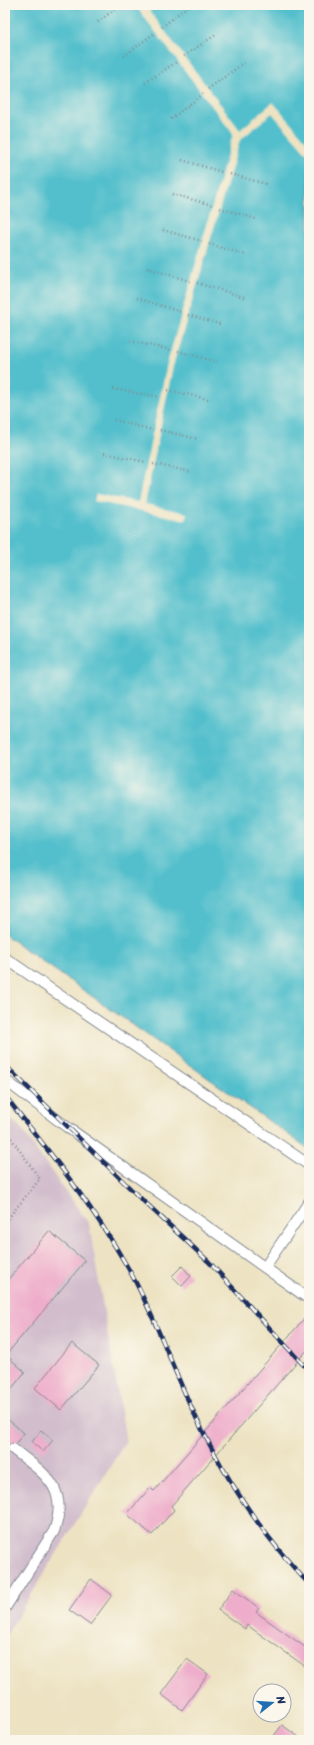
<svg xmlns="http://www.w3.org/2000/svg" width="314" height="1745" font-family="Sriracha,sans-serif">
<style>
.industrial{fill:#d1bdcc}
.water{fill:#53bfcc;stroke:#377795}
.pier{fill:#ede3c3}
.building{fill:#eeadca}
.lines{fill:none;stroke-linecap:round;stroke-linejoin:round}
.lane-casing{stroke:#848990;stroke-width:12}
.path{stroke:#848990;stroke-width:2.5;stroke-dasharray:1 3;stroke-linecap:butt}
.lane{stroke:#fff;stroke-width:10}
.rail-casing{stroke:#1b2f5e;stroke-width:4.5}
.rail{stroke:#fbf7ec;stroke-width:3;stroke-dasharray:9;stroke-linecap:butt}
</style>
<rect width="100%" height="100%" fill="#fbf7ec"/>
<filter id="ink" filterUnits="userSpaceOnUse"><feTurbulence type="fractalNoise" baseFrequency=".025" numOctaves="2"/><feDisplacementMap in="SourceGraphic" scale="8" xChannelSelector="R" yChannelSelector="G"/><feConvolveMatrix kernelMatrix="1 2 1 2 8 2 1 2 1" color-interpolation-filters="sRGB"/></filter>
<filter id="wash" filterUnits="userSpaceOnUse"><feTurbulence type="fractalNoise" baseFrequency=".012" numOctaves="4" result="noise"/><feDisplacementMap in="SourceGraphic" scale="16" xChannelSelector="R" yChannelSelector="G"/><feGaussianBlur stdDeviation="0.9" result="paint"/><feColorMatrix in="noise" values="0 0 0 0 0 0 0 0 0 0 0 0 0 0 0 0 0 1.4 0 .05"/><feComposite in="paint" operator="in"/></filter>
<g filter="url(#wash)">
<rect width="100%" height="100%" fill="#ede3c3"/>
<!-- industrial -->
<polygon class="industrial" points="5,1115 19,1126 89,1224 126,1441 5,1637"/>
<!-- water -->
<polygon class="water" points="5,5 309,5 309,1149 5,935"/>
<!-- pier -->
<polygon class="pier" points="135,5 145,5 240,130 273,102 309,144 309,156 272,113 240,140 173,366 145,504 187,513 186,520 94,501 96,494 138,502 167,364 233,134"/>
<g id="blocks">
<!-- building -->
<g class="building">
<polygon points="49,1231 85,1261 6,1355 25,1372 9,1392 5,1389 5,1283"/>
<polygon points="182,1266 191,1276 182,1286 172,1276"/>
<polygon points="309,1313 309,1348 171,1506 174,1510 152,1535 127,1514 150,1488 154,1491"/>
<polygon points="72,1343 99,1365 61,1410 35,1388"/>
<polygon points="5,1417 24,1433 5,1457"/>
<polygon points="41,1430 53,1440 43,1452 32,1442"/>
<polygon points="91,1579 112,1595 90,1625 69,1610"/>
<polygon points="233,1589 259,1608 256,1612 309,1650 309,1669 247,1625 245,1629 218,1610"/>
<polygon points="187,1659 208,1674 182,1710 161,1694"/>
<polygon points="282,1725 303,1740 271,1740"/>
</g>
</g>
</g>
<g filter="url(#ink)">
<use href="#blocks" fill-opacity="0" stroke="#848990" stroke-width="1"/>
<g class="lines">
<!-- lane casing -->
<g class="lane-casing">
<g id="lane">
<polyline points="5,958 309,1165"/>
<polyline points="5,1080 67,1127 309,1299"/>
<polyline points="265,1267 309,1202"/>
<path d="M5,1608L54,1531C70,1487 43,1473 13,1449"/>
</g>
</g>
<!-- path -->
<g class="path">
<polyline points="98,22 120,5"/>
<polyline points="162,27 189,5"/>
<polyline points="124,56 156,32"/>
<polyline points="184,56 217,34"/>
<polyline points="145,83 178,61"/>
<polyline points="208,89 245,62"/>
<polyline points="171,119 203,94"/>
<polyline points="182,160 222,172"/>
<polyline points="230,174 266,184"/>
<polyline points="172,194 212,205"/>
<polyline points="220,208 256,219"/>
<polyline points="163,230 202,241"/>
<polyline points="209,244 246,255"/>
<polyline points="147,268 190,281"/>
<polyline points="197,283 244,297"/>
<polyline points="137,298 181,312"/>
<polyline points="188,315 220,324"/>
<polyline points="130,341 171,350"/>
<polyline points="178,351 217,362"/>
<polyline points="113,389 160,397"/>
<polyline points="168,390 208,399"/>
<polyline points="114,420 153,430"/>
<polyline points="160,430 198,439"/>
<polyline points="104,453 146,462"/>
<polyline points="153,464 192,472"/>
<polyline points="5,1133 10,1137 40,1179 5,1222"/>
</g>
<!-- lane -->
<use href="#lane" class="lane"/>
<!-- rail casing -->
<g class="rail-casing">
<g id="rail">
<polyline points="5,1065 137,1195 209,1262 309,1371"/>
<path d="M5,1096C49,1151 93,1206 128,1268C152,1310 168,1356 188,1400C218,1467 258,1531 309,1584"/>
</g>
</g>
<!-- rail -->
<use href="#rail" class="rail"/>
</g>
</g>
<!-- margin -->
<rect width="314" height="1745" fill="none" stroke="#fbf7ec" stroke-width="20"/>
<!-- north arrow -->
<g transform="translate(272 1703) rotate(73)"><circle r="19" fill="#fbf7ec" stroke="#a1a7b3"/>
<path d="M0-3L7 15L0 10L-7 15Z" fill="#1f6fb2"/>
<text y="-6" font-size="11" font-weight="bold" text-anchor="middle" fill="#1b2f5e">N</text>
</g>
</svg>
